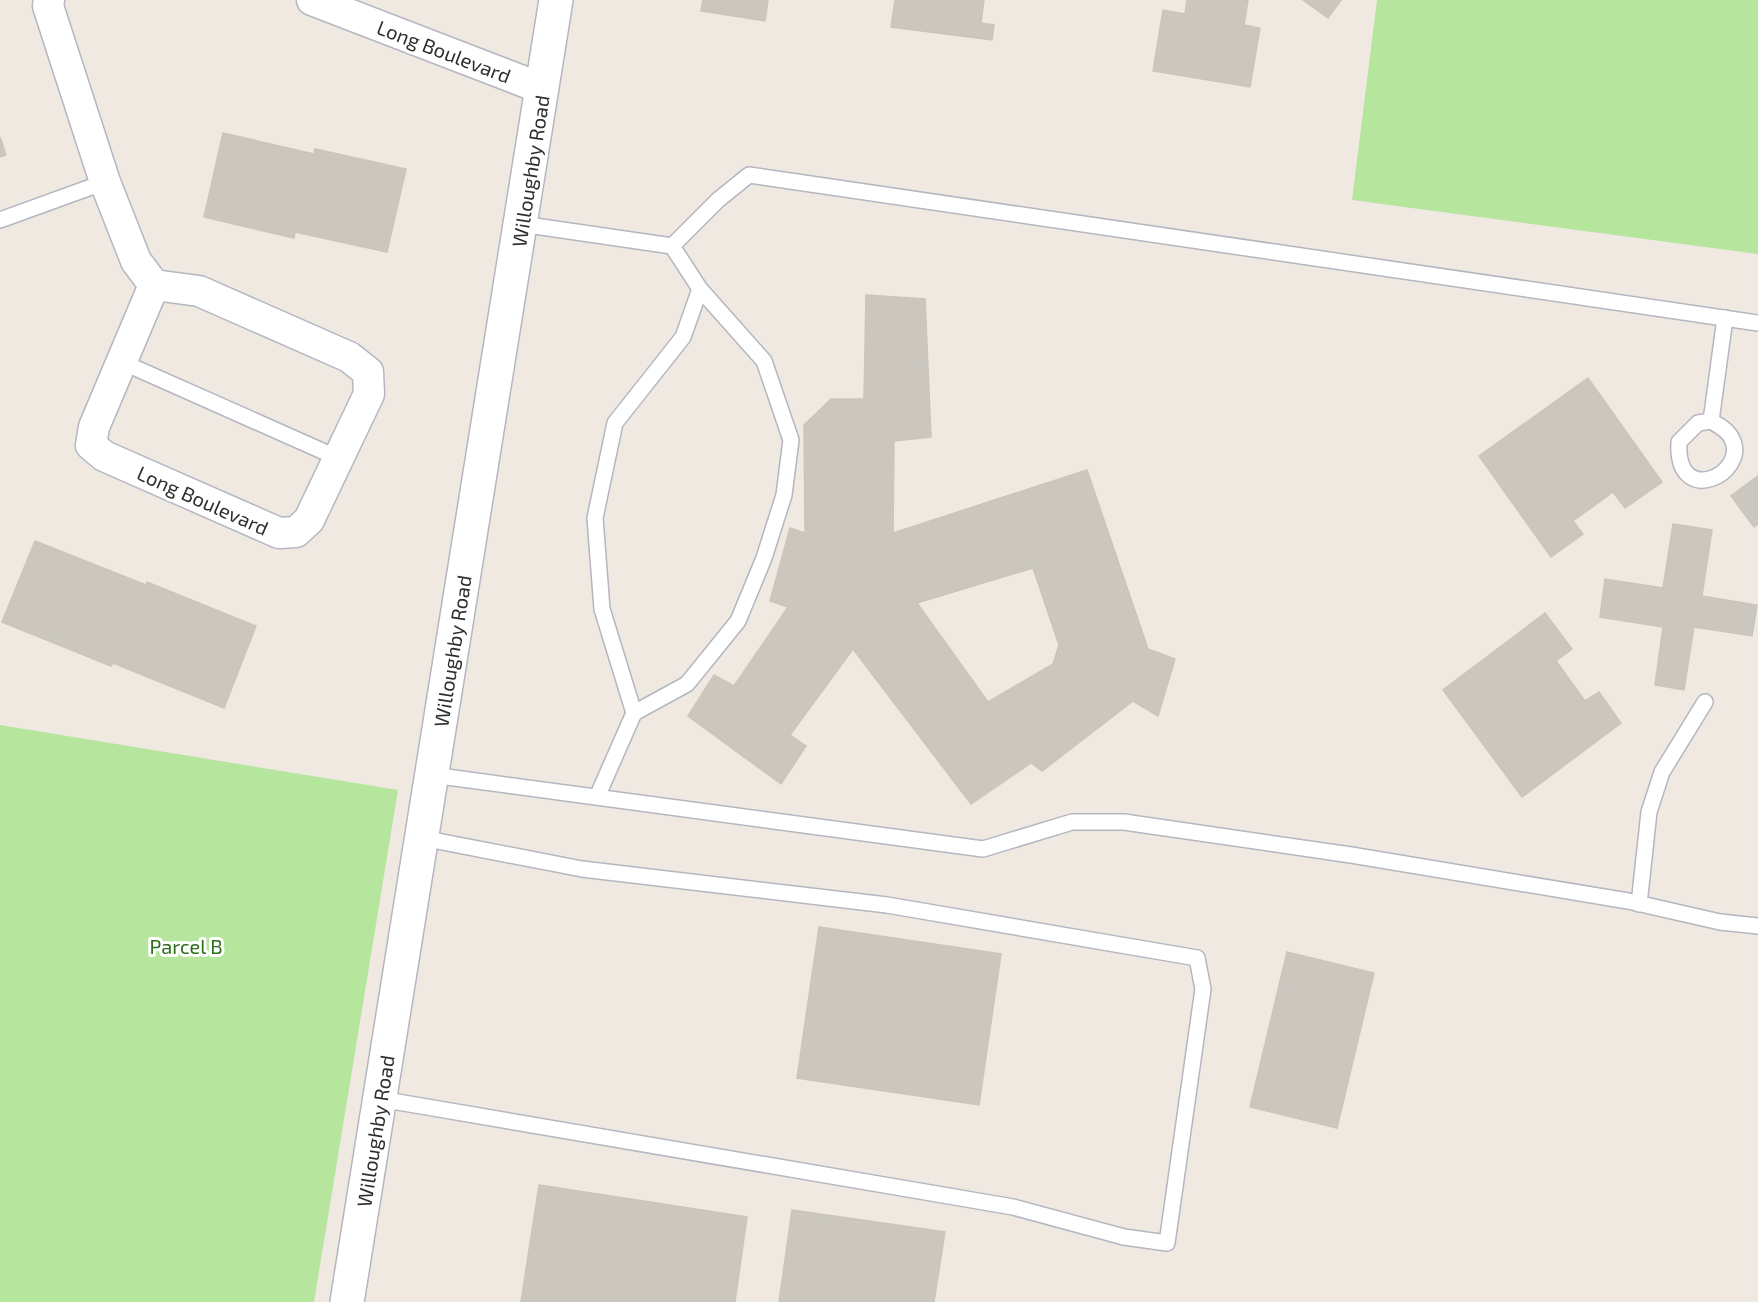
<svg xmlns="http://www.w3.org/2000/svg" width="1758" height="1302" font-family="'Exo 2',sans-serif">
<style>
.green{fill:#b6e59e}
.building{fill:#cbc7bf;stroke:#cbc5ba;stroke-width:1.5;fill-rule:evenodd}
.lines{fill:none;stroke-linecap:round;stroke-linejoin:round}
.service-casing{stroke:#b4b7c1;stroke-width:18}
.minor-casing{stroke:#b4b7c1;stroke-width:33}
.tertiary-casing{stroke:#b4b7c1;stroke-width:36}
.service{stroke:#fff;stroke-width:15}
.minor{stroke:#fff;stroke-width:30}
.tertiary{stroke:#fff;stroke-width:33}
.labels{text-anchor:middle;dominant-baseline:central;stroke-width:6;stroke-linejoin:round;paint-order:stroke}
.street-label{font-size:20px;fill:#2e2e2e;stroke:#fff}
.park-label{font-size:20px;fill:#2c6e1b;stroke:#fff}
</style>
<rect width="100%" height="100%" fill="#efe9e1"/>
<!-- green -->
<g class="green">
<polygon points="1377,0 1758,0 1758,254 1352,200"/>
<polygon points="0,725 398,790 314,1302 0,1302"/>
</g>
<!-- building -->
<g class="building">
<polygon points="703,0 768,0 765,21 701,11"/>
<polygon points="895,0 984,0 981,23 994,25 992,40 891,27"/>
<polygon points="1187,0 1248,0 1244,25 1260,28 1250,87 1153,71 1163,10 1185,14"/>
<polygon points="1303,0 1341,0 1328,18"/>
<polygon points="223,133 314,154 315,149 406,169 387,252 295,232 294,238 204,217"/>
<polygon points="0,137 6,155 0,157"/>
<path d="M866,295L925,299L931,437L894,441L893,533L1087,470L1148,649L1175,659L1158,716L1133,701L1042,771L1031,763L971,804L853,649L790,735L806,746L781,784L688,716L714,675L734,686L788,607L770,601L790,528L805,533L804,425L831,399H864ZM1033,568L1059,645L1053,664L988,702L917,603Z"/>
<polygon points="1588,378 1662,482 1625,508 1613,492 1573,521 1583,534 1551,557 1479,456"/>
<polygon points="1758,476 1758,524 1754,527 1731,496"/>
<polygon points="1673,524 1712,530 1702,596 1757,605 1752,636 1694,627 1684,690 1655,685 1663,627 1600,617 1605,579 1663,588"/>
<polygon points="35,541 146,585 147,582 256,626 224,708 113,663 111,666 2,622"/>
<polygon points="1545,613 1572,649 1556,661 1585,701 1599,692 1621,723 1522,797 1443,690"/>
<polygon points="819,927 1001,954 979,1105 797,1078"/>
<polygon points="1287,952 1374,973 1337,1128 1250,1107"/>
<polygon points="539,1185 747,1217 735,1302 521,1302"/>
<polygon points="792,1210 945,1232 934,1302 779,1302"/>
</g>
<g class="lines">
<!-- service casing -->
<g class="service-casing">
<g id="service">
<polyline points="0,220 105,182"/>
<polyline points="521,224 672,246 718,200 749,175 1758,323"/>
<polyline points="122,362 338,458"/>
<path d="M1711,421C1718,425 1728,430 1732,439C1749,474 1675,509 1679,442L1698,423L1711,421L1725,318"/>
<polyline points="634,713 602,609 595,518 615,423 683,337 700,289"/>
<polyline points="432,775 983,849 1072,822 1124,822 1351,855 1628,901 1720,922 1758,926"/>
<polyline points="597,797 634,713 687,684 738,621 764,558 784,495 791,440 764,361 700,289 672,246"/>
<polyline points="1639,904 1649,812 1662,772 1705,702"/>
<polyline points="380,1099 1013,1207 1124,1237 1167,1243 1203,989 1197,958 887,905 582,869 422,838"/>
</g>
</g>
<!-- minor casing -->
<g class="minor-casing">
<g id="minor">
<polyline points="49,0 48,6 105,182 136,261 154,285"/>
<polyline points="312,0 543,89"/>
<polygon points="154,285 199,291 349,357 368,372 369,394 309,520 296,532 279,533 104,456 91,445 94,427"/>
</g>
</g>
<!-- tertiary casing -->
<g class="tertiary-casing">
<polyline id="tertiary" points="347,1302 556,0"/>
</g>
<!-- service -->
<use href="#service" class="service"/>
<!-- minor -->
<use href="#minor" class="minor"/>
<!-- tertiary -->
<use href="#tertiary" class="tertiary"/>
</g>
<g class="labels">
<!-- street labels -->
<g class="street-label">
<text transform="translate(444 51) rotate(21)">Long Boulevard</text>
<text transform="translate(530 171) rotate(-81)">Willoughby Road</text>
<text transform="translate(203 500) rotate(24)">Long Boulevard</text>
<text transform="translate(452 651) rotate(-81)">Willoughby Road</text>
<text transform="translate(375 1131) rotate(-81)">Willoughby Road</text>
</g>
<!-- park labels -->
<g class="park-label">
<text x="186" y="946">Parcel B</text>
</g>
</g>
</svg>
